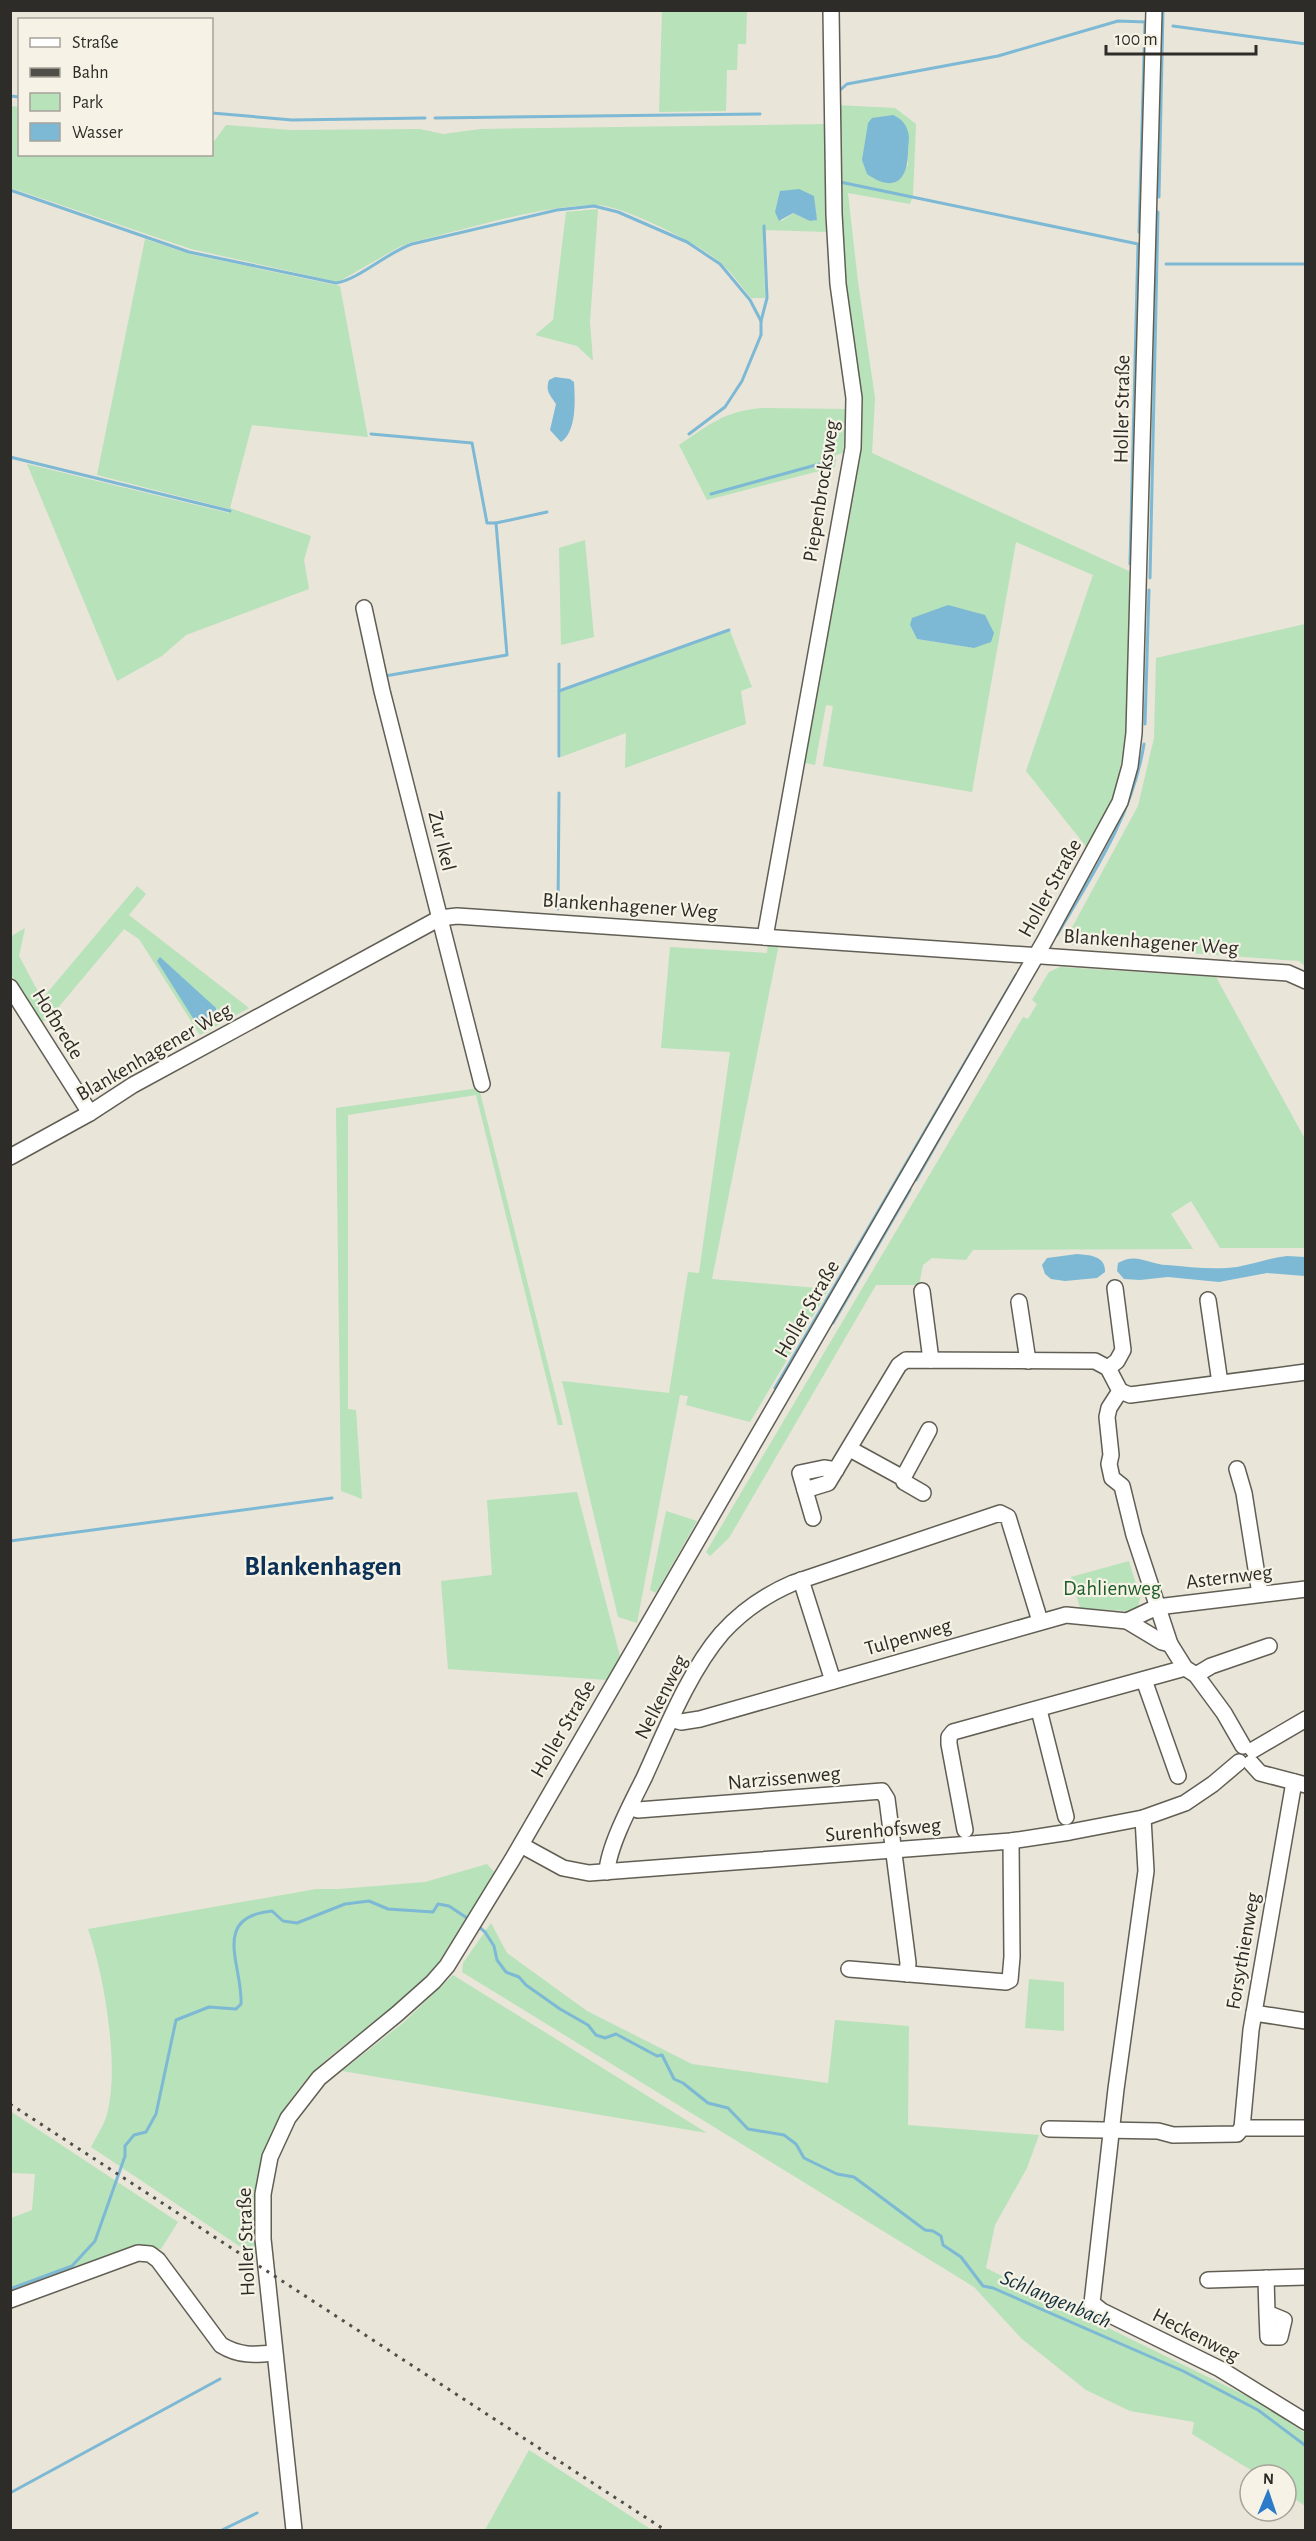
<svg xmlns="http://www.w3.org/2000/svg" width="1316" height="2541" font-family="'Alegreya Sans',sans-serif">
<style>
.green{fill:#b7e2ba;fill-rule:evenodd}
.water{fill:#7db9d4}
.lines{fill:none;stroke-linecap:round;stroke-linejoin:round}
.stream{stroke:#7db9d4;stroke-width:3}
.minor-casing{stroke:#615e54;stroke-width:18}
.minor{stroke:#fff;stroke-width:15}
.rail{stroke:#504e49;stroke-width:3;stroke-dasharray:3 6;stroke-linecap:butt}
.labels{text-anchor:middle;dominant-baseline:central;stroke-width:4.5;stroke-linejoin:round;paint-order:stroke}
.street-label{font-size:21px;fill:#2e2c28;stroke:#f6f3e6}
.park-label{font-size:21px;fill:#1e5c29;stroke:#f6f3e6}
.water-label{font-size:22px;font-style:italic;fill:#14313d;stroke:#f6f3e6}
.district-label{font-size:27px;font-weight:bold;fill:#0b3157;stroke:#f6f3e6}
</style>
<rect width="100%" height="100%" fill="#e9e5d9"/>
<!-- green -->
<g class="green">
<polygon points="662,11 747,11 746,44 738,44 737,70 727,70 726,111 659,112"/>
<path d="M836,105L895,108L916,124L913,195L910,204L848,193L858,282L875,398L872,453L1131,572L1127,735L1113,799L1088,849L1026,771L1093,575L1016,542L972,792L823,766L833,706L826,705L815,765L801,762L857,448L843,284ZM866,133L908,150V166L875,179C855,164 867,154 866,133ZM910,625L974,648L917,639Z"/>
<path d="M11,106L19,107L20,154H212V144L226,125L291,130L420,129L443,134L481,129L826,124L829,232L763,230L765,298H751C742,287 733,274 722,264C702,245 621,204 595,205C536,206 469,229 412,242L399,247L338,282L191,249L11,188ZM814,196L816,220L810,221L793,213L782,221L779,220L775,212Z"/>
<polygon points="598,209 590,322 593,361 577,346 535,335 553,320 566,212"/>
<polygon points="145,239 190,254 340,286 368,437 252,425 230,508 311,536 304,560 309,589 186,635 162,656 117,681 27,464 229,513 229,509 97,475"/>
<path d="M762,408L847,409L843,453L836,455L835,467L707,500L679,445C709,425 724,411 762,408Z"/>
<polygon points="585,540 594,637 561,645 559,548"/>
<polygon points="1305,624 1305,966 1299,961 1063,944 1138,806 1154,738 1156,658"/>
<polygon points="730,631 752,687 741,691 746,724 625,768 626,733 561,757 561,692"/>
<polygon points="137,886 146,894 129,915 249,1008 200,1035 139,939 124,929 51,1016 40,1024 11,974 10,937 25,928 19,956 42,999"/>
<polygon points="768,943 779,944 712,1279 829,1289 750,1422 686,1405 688,1396 680,1395 637,1623 618,1617 562,1381 669,1393 688,1272 699,1273 730,1052 661,1048 670,947 767,953"/>
<polygon points="1060,967 1216,977 1305,1139 1305,1248 1220,1248 1191,1201 1171,1214 1193,1249 973,1250 966,1260 932,1258 923,1265 919,1285 876,1285 729,1538 710,1556 706,1552 1023,1017 1028,1019 1037,1004 1032,1000 1049,972"/>
<polygon points="479,1088 563,1425 558,1425 476,1095 348,1115 348,1409 356,1410 362,1499 341,1491 336,1108"/>
<polygon points="577,1492 620,1656 608,1680 448,1669 441,1581 492,1575 487,1500"/>
<polygon points="666,1511 697,1521 656,1593 650,1590"/>
<polygon points="1129,1561 1140,1598 1138,1608 1127,1611 1080,1608 1071,1577"/>
<path d="M487,1864L496,1874C476,1905 453,1951 428,1976C399,2005 365,2028 333,2054C265,2111 253,2173 257,2258L91,2147C96,2137 104,2125 107,2114C120,2067 104,1974 88,1929L316,1889H339L425,1882Z"/>
<polygon points="491,1923 507,1953 587,2011 692,2064 828,2083 835,2020 909,2026 908,2125 1039,2135 1027,2168 995,2225 986,2268 1259,2402 1305,2433 1305,2506 1286,2493 1286,2475 1259,2475 1192,2434 1194,2422 1130,2411 1086,2390 1022,2339 974,2287 462,1972 463,1963"/>
<polygon points="453,1975 707,2133 342,2071 404,2022"/>
<polygon points="1029,1979 1064,1982 1064,2031 1025,2028"/>
<polygon points="10,2111 178,2222 161,2249 137,2248 11,2295 11,2218 32,2210 35,2174 11,2173"/>
<polygon points="529,2450 543,2459 652,2530 485,2530"/>
</g>
<!-- water -->
<g class="water">
<path d="M893,115C900,118 906,123 908,132C910,138 908,145 908,151C908,181 894,193 867,174L862,160L868,123L872,118Z"/>
<polygon points="799,189 814,196 817,220 810,221 793,213 779,221 775,212 780,191"/>
<path d="M555,377L570,379L574,382C575,400 577,431 561,442L550,430L556,404C550,395 545,391 549,380Z"/>
<polygon points="948,605 985,615 994,633 991,642 974,648 917,639 910,625 912,618"/>
<polygon points="160,957 216,1008 216,1015 209,1024 201,1027 198,1026 157,961"/>
<path d="M1077,1254C1090,1255 1106,1256 1105,1272L1097,1278L1065,1281L1051,1279L1045,1274L1042,1265L1047,1258Z"/>
<path d="M1287,1256L1305,1257V1276L1267,1273L1219,1282L1168,1277L1140,1280L1124,1279L1117,1271L1118,1263C1136,1252 1148,1264 1167,1265C1189,1267 1215,1270 1237,1267C1254,1264 1269,1258 1287,1256Z"/>
</g>
<g class="lines">
<!-- stream -->
<g class="stream">
<polyline points="1173,26 1306,44"/>
<polyline points="838,92 847,84 998,56 1118,21 1146,22"/>
<polyline points="10,96 20,97"/>
<polyline points="212,113 292,120 425,118"/>
<polyline points="435,118 760,114"/>
<polyline points="840,182 1138,244 1130,564"/>
<path d="M10,190L189,252L336,283C358,280 388,252 412,244L557,210L594,206L618,212L687,242L720,264L750,300L761,321V335L742,381L725,407L689,434"/>
<polyline points="1159,197 1163,10"/>
<polyline points="1139,232 1145,22"/>
<polyline points="1166,264 1306,264"/>
<polyline points="761,321 767,298 764,226"/>
<polyline points="371,434 472,443 487,523 496,523"/>
<polyline points="10,457 230,511"/>
<polyline points="711,494 834,460"/>
<polyline points="1150,578 1158,212"/>
<polyline points="559,664 559,756"/>
<polyline points="385,676 507,655 496,523 547,512"/>
<polyline points="559,691 729,630"/>
<polyline points="1145,724 1149,590"/>
<polyline points="558,909 559,793"/>
<path d="M1057,935C1093,874 1133,814 1144,744"/>
<polyline points="916,1180 980,1067"/>
<polyline points="833,1323 910,1190"/>
<polyline points="775,1388 1016,975"/>
<polyline points="10,1541 332,1498"/>
<polyline points="478,1926 485,1932 494,1946 497,1960 506,1972 519,1977 526,1985 560,2009 588,2025 596,2035 605,2038 616,2034 657,2056 662,2055 674,2079 683,2083 708,2103 728,2108 748,2129 784,2135 796,2144 804,2158 837,2174 854,2177 925,2230 933,2231 941,2236 943,2245 961,2257 983,2286 993,2288 1183,2371 1258,2410 1306,2446"/>
<path d="M10,2289L72,2266L95,2241L125,2156V2146L134,2135L146,2132L156,2114L176,2020L209,2007L236,2009L241,2004C243,1966 210,1917 272,1911L283,1921L297,1923L345,1904L369,1901L388,1909L433,1912L438,1904L449,1906L470,1920"/>
<polyline points="10,2493 220,2379"/>
<polyline points="222,2530 257,2513"/>
</g>
<!-- minor casing -->
<g class="minor-casing">
<g id="minor">
<polyline points="364,608 382,691 482,1084"/>
<polyline points="765,937 853,448 854,398 838,284 834,214 831,10"/>
<polyline points="10,987 90,1113"/>
<path d="M10,1157L90,1113L133,1085L440,918L457,916C734,933 1011,953 1288,973L1306,981"/>
<polyline points="922,1291 931,1360"/>
<polyline points="1208,1300 1220,1383"/>
<polyline points="1019,1302 1028,1361"/>
<polyline points="1108,1368 1117,1361 1123,1350 1115,1288"/>
<polyline points="1120,1391 1130,1395 1306,1372"/>
<polyline points="850,1449 903,1478 904,1482 923,1493"/>
<polyline points="1237,1469 1244,1493 1260,1594"/>
<polyline points="903,1478 929,1430"/>
<polyline points="805,1490 828,1483 899,1365 906,1360 1095,1361 1108,1368 1120,1391 1109,1408 1107,1417 1111,1455 1109,1464 1112,1478 1122,1486 1134,1535 1170,1644 1185,1668 1196,1675 1224,1713 1243,1746"/>
<polyline points="813,1518 800,1473 824,1468 836,1470"/>
<polyline points="801,1580 833,1681"/>
<polyline points="1127,1621 1162,1642 1170,1644"/>
<polyline points="1196,1675 1211,1666 1269,1646"/>
<polyline points="1144,1680 1178,1776"/>
<polyline points="1039,1710 1066,1817"/>
<polyline points="671,1719 681,1722 700,1719 1066,1615 1127,1621 1157,1607 1306,1589"/>
<polyline points="1253,1750 1306,1719"/>
<polyline points="1251,1763 1260,1773 1306,1785"/>
<polyline points="630,1807 638,1810 882,1791 887,1799 908,1963 907,1974"/>
<polyline points="1143,1818 1146,1871 1116,2089 1092,2303 1102,2311 1220,2369 1306,2422"/>
<polyline points="965,1830 949,1744 949,1737 953,1732 1185,1668"/>
<polyline points="521,1845 563,1868 589,1873 1011,1841 1070,1832 1143,1818 1185,1803 1213,1784 1239,1762"/>
<path d="M607,1872C608,1847 632,1802 644,1778C665,1732 689,1671 722,1633C743,1610 765,1595 793,1583L1000,1513L1008,1517L1040,1621"/>
<polyline points="849,1969 1006,1982 1010,1980 1012,1957 1011,1841"/>
<polyline points="1254,2013 1306,2021"/>
<polyline points="1242,2128 1251,2030 1294,1782"/>
<polyline points="1049,2129 1158,2131 1173,2135 1237,2134 1242,2128 1306,2128"/>
<polyline points="1266,2278 1267,2313 1284,2320 1280,2337 1268,2337 1267,2313"/>
<polyline points="1208,2280 1306,2277"/>
<path d="M10,2300L138,2253L150,2254L158,2260L221,2345C239,2356 254,2355 274,2353"/>
<polyline points="294,2530 263,2239 263,2194 270,2157 288,2118 319,2078 397,2014 433,1982 447,1966 512,1860 1044,942 1120,802 1130,766 1134,733 1154,10"/>
</g>
</g>
<!-- minor -->
<use href="#minor" class="minor"/>
<!-- rail -->
<polyline class="rail" points="10,2104 665,2530"/>
</g>
<g class="labels">
<!-- street labels -->
<g class="street-label">
<text transform="translate(1122 409) rotate(-89)">Holler Straße</text>
<text transform="translate(821 491) rotate(-81)">Piepenbrocksweg</text>
<text transform="translate(442 841) rotate(76)">Zur Ikel</text>
<text transform="translate(1050 888) rotate(-61)">Holler Straße</text>
<text transform="translate(630 906) rotate(4)">Blankenhagener Weg</text>
<text transform="translate(1151 942) rotate(4)">Blankenhagener Weg</text>
<text transform="translate(58 1024) rotate(58)">Hofbrede</text>
<text transform="translate(154 1052) rotate(-30)">Blankenhagener Weg</text>
<text transform="translate(807 1309) rotate(-60)">Holler Straße</text>
<text transform="translate(1229 1577) rotate(-7)">Asternweg</text>
<text transform="translate(908 1637) rotate(-16)">Tulpenweg</text>
<text transform="translate(661 1697) rotate(-63)">Nelkenweg</text>
<text transform="translate(563 1729) rotate(-60)">Holler Straße</text>
<text transform="translate(784 1778) rotate(-5)">Narzissenweg</text>
<text transform="translate(883 1830) rotate(-5)">Surenhofsweg</text>
<text transform="translate(1243 1951) rotate(-80)">Forsythienweg</text>
<text transform="translate(246 2242) rotate(-92)">Holler Straße</text>
<text transform="translate(1196 2335) rotate(27)">Heckenweg</text>
</g>
<!-- park labels -->
<g class="park-label">
<text x="1112" y="1588">Dahlienweg</text>
</g>
<!-- water labels -->
<g class="water-label">
<text transform="translate(1056 2299) rotate(23)">Schlangenbach</text>
</g>
<!-- district labels -->
<g class="district-label">
<text x="323" y="1566">Blankenhagen</text>
</g>
</g>
<!-- border -->
<rect width="1316" height="2541" fill="none" stroke="#2e2c28" stroke-width="24"/>
<!-- legend -->
<rect x="18" y="18" width="195" height="138" fill="#f6f3e6" stroke="#a6a39a" stroke-width="1.5"/>
<rect x="30" y="38" width="30" height="9" fill="#ffffff" stroke="#a6a39a" stroke-width="1.5"/>
<text x="72" y="48" font-size="18" fill="#2e2c28">Straße</text>
<rect x="30" y="68" width="30" height="9" fill="#504e49" stroke="#a6a39a" stroke-width="1.5"/>
<text x="72" y="78" font-size="18" fill="#2e2c28">Bahn</text>
<rect x="30" y="93" width="30" height="18" fill="#b7e2ba" stroke="#a6a39a" stroke-width="1.5"/>
<text x="72" y="108" font-size="18" fill="#2e2c28">Park</text>
<rect x="30" y="123" width="30" height="18" fill="#7db9d4" stroke="#a6a39a" stroke-width="1.5"/>
<text x="72" y="138" font-size="18" fill="#2e2c28">Wasser</text>
<!-- north arrow -->
<g transform="translate(1268 2493) rotate(2)"><circle r="28" fill="#f6f3e6" stroke="#a6a39a" stroke-width="1.5"/>
<path d="M0-4.5L10 22L0 15L-10 22Z" fill="#2c7aca"/>
<text y="-9" font-size="16" font-weight="bold" text-anchor="middle" fill="#2e2c28">N</text>
</g>
<!-- scale -->
<path d="M1106 45v9h150v-9" fill="none" stroke="#2e2c28" stroke-width="3"/>
<text x="1115" y="45" font-size="18" fill="#2e2c28" stroke="#f6f3e6" stroke-width="4.5" paint-order="stroke">100 m</text>
</svg>
